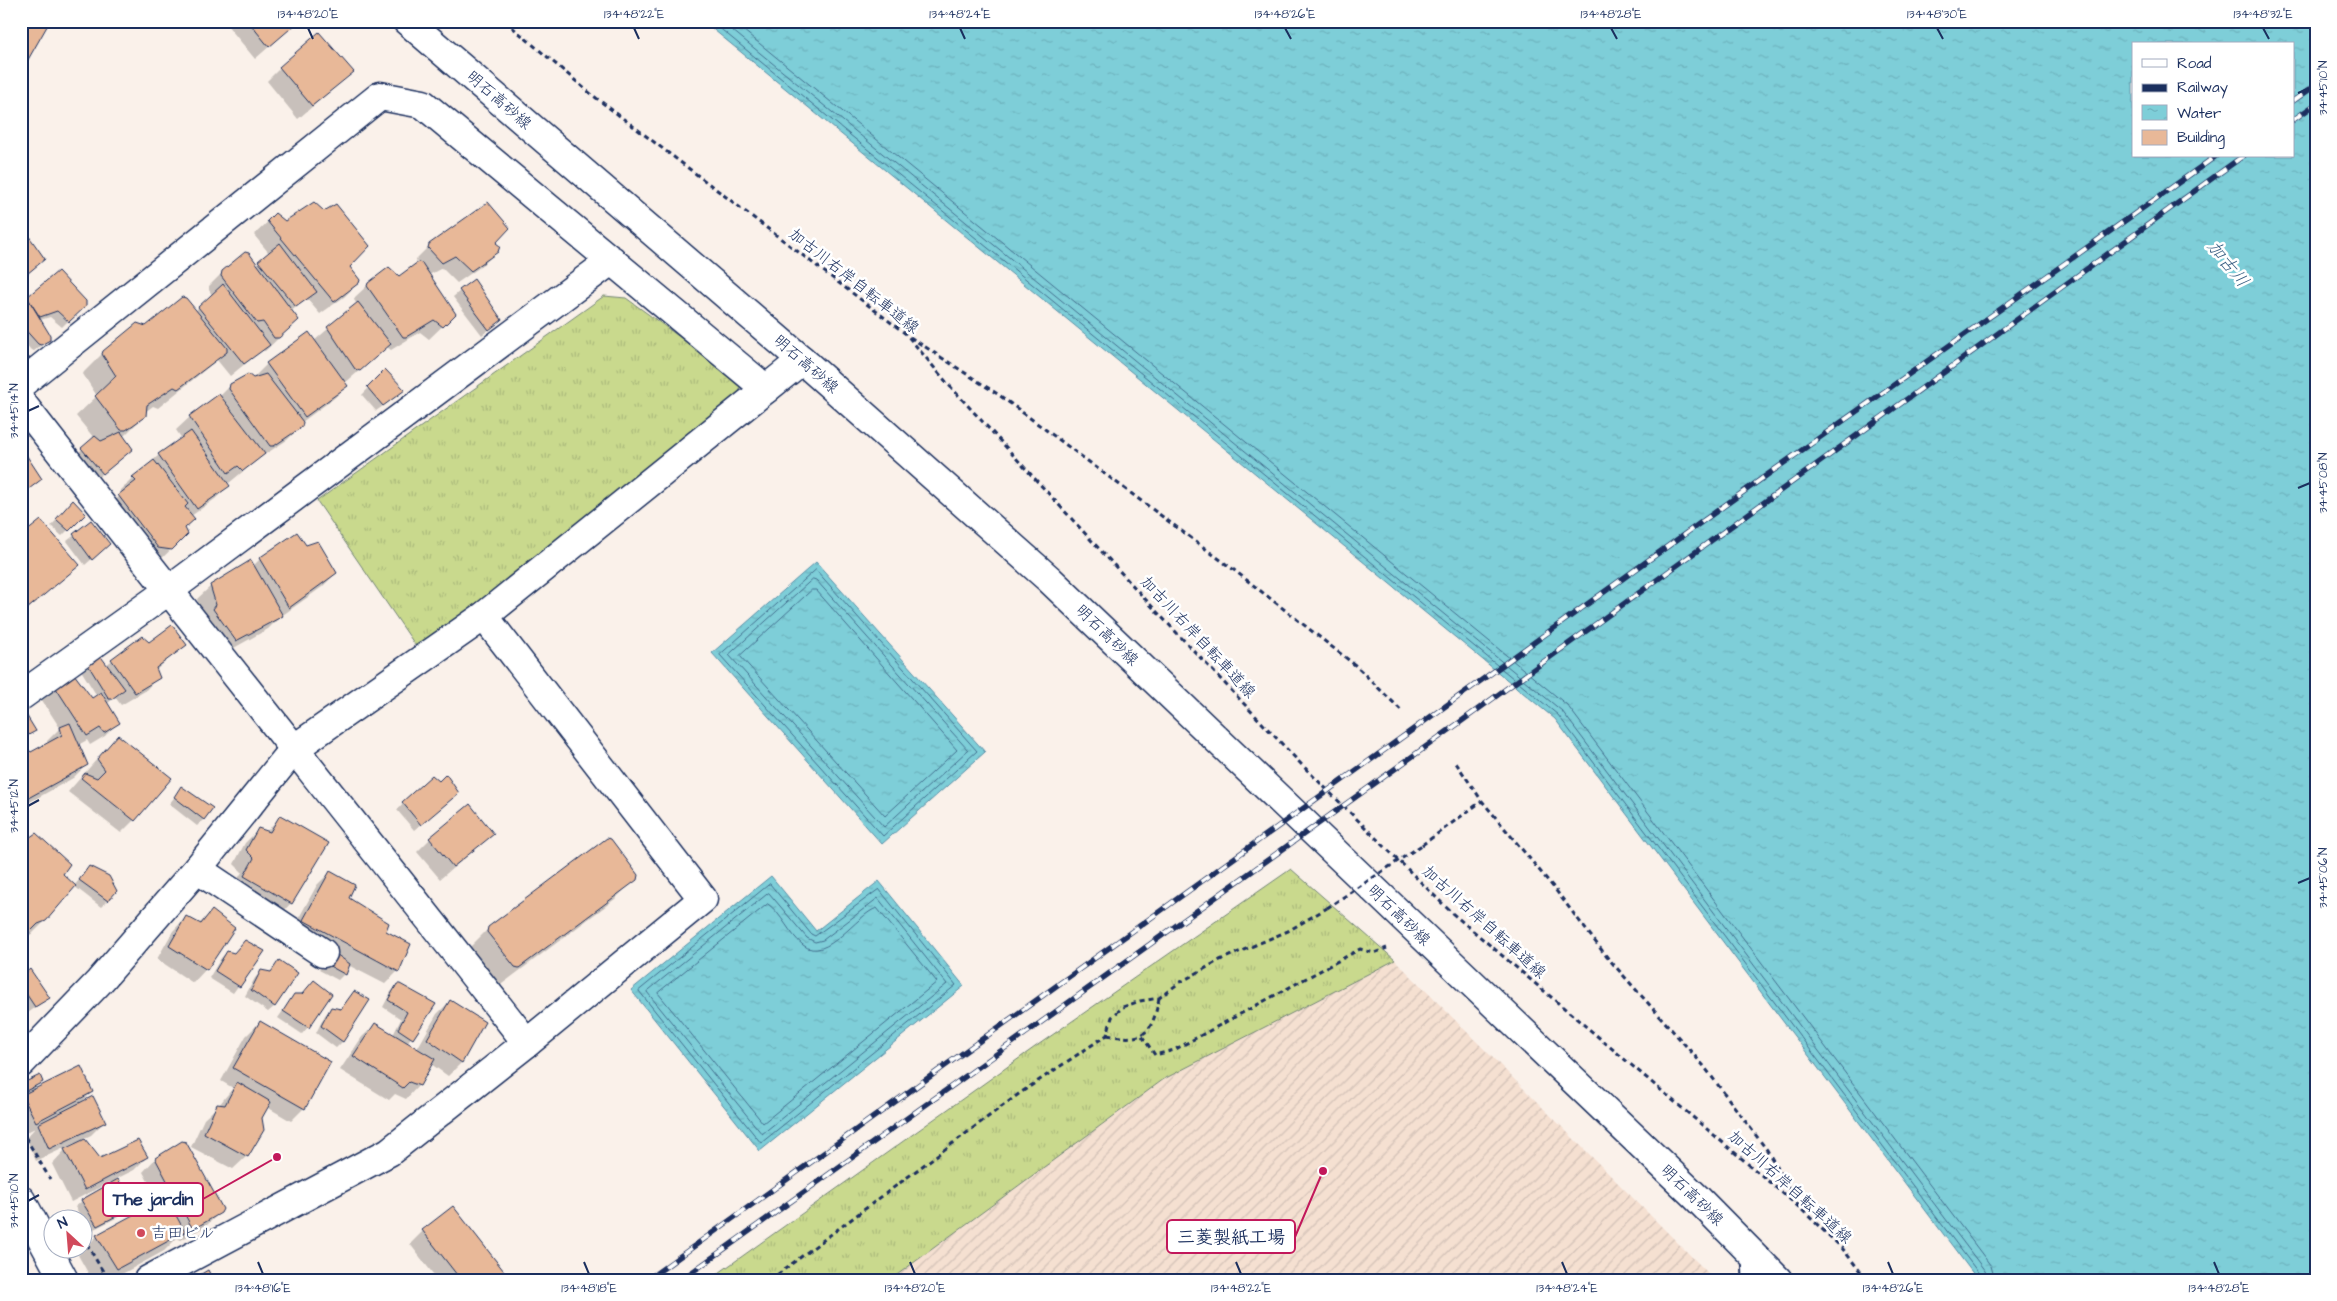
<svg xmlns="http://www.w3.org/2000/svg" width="2337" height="1301" font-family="'Architects Daughter','Klee One',sans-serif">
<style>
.industrial{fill:url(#industrial-furrows)}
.grass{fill:url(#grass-tufts);stroke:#728476}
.water{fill:url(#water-ripples);stroke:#568ea7;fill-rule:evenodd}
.shadow{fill:#0003}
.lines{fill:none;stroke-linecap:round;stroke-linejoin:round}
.shore{stroke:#436f8f;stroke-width:1}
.building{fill:#e8b898;stroke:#1b2f5e}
.lane-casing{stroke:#1b2f5e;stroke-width:19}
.street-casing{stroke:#1b2f5e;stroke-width:31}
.secondary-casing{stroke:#1b2f5e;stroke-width:31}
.path{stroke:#1b2f5e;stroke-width:3;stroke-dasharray:5 4;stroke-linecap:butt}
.lane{stroke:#fff;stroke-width:15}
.street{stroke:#fff;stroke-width:28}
.secondary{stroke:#fff;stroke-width:28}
.rail-casing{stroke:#1b2f5e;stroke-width:5.5}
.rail{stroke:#fff;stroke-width:4;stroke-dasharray:11;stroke-linecap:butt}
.path-bridge{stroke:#1b2f5e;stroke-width:3;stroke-dasharray:5 4;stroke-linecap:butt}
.ticks{fill:none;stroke:#1b2f5e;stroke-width:2}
.poi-dot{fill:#d1495b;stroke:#fff;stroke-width:2}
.labels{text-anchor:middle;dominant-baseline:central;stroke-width:5;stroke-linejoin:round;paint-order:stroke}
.street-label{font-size:16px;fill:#1b2f5e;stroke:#fff}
.poi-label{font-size:16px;fill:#1b2f5e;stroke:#fff;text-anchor:start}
.water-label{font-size:18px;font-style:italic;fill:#395f83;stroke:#fff}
.leader{fill:none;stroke:#c2185b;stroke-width:2}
.callout-dot{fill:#c2185b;stroke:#fff;stroke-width:2}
.callout{fill:#fff;stroke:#c2185b;stroke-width:2}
.callout-label{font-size:18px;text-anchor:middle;font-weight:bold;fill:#1b2f5e}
.neatline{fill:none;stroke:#1b2f5e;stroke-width:2}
.ticks-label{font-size:12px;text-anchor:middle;fill:#1b2f5e}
</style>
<defs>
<pattern id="industrial-furrows" width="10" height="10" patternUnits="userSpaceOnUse" patternTransform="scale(1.25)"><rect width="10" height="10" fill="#f5e0d1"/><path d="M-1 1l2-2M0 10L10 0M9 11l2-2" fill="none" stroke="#d1c0b6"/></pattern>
<pattern id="grass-tufts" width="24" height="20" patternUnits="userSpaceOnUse" patternTransform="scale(1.25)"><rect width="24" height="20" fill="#c9d98d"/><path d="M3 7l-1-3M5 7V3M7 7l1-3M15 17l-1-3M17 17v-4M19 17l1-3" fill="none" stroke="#acbb7c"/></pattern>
<pattern id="water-ripples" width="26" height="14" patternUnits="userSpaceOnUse" patternTransform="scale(1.25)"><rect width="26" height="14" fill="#7eced8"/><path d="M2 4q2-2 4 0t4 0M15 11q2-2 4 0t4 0" fill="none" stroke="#6cb1bc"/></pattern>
</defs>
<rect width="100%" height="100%" fill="#faf1ea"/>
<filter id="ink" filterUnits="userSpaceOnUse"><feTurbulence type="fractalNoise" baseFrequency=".02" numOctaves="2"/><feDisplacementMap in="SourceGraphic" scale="10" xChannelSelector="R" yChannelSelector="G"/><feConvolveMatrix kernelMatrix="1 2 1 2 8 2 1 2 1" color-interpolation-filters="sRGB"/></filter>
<g filter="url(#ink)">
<!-- industrial -->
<polygon class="industrial" points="1395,960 1715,1280 890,1280 1164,1079"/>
<!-- grass -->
<g class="grass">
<polygon points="604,296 626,298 740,381 740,398 418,649 317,501"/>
<polygon points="1291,869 1395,960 1164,1079 890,1280 709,1280 1035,1047"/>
</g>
<!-- water -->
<g class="water">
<path d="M703,21H2316V1280H1978L1555,719ZM2133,44H2293V156H2133Z"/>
<polygon points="816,562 985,752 882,844 712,653"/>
<polygon points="771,876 816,931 879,881 964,986 760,1151 631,990"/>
</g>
<!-- shadow -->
<g class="shadow">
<polygon points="230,21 294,21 296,23 255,59 227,25"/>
<polygon points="280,68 352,72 298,119 267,81"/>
<polygon points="275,215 348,267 358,283 344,297 320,314 307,299 291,311 284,333 265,351 262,350 230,376 217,360 158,408 153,406 145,412 145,415 123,437 125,455 96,479 76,455 94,438 76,416 97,396 83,374 84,372 104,352 146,327 195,311 212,295 209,290 209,286 223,272 256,265 269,253 254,235"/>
<polygon points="494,243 497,251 483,265 457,283 442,268 429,275 455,314 429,339 420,332 391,350 387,347 345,383 347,386 333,399 302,422 301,426 287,440 258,459 229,483 224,478 228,486 215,499 191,516 184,529 187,534 157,563 106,509 123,493 120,491 133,478 159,455 182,439 176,430 190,417 219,397 231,385 255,379 254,377 267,364 314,341 357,304 354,300 355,297 369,284 399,278 417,264 416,259 430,245"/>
<polygon points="58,273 84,305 62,327 50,317 40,320 49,339 34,351 31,350 21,339 21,297 27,298"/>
<polygon points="473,280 494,326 482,335 453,297"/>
<polygon points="385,371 397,396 376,411 362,395"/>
<polygon points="73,502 84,514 62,536 51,526"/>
<polygon points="91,522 102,550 85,565 67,541"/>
<polygon points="21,538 78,565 21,615"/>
<polygon points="306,547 336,573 322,587 280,617 268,629 223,654 204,620 197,599 211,586 253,566 260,559"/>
<polygon points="142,638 149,644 185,644 156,670 158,677 145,691 121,705 115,697 107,704 118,722 105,736 90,745 87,740 78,745 87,764 73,778 21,807 21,746 31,753 48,744 47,741 60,728 40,697 53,683 91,700 97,696 79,667 85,661 106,665"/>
<polygon points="21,716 34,731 21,741"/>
<polygon points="105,750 134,820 121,833 68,792"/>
<polygon points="439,783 458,793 414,830 397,810 403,803"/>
<polygon points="182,788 204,819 197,826 169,804"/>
<polygon points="280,817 291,903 278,917 232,889 242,872 234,864 245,843 259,829 266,832"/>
<polygon points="493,834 440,879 417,852 430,839"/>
<polygon points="21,836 74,886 89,868 108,900 101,907 74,886 45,921 32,934 21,939"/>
<polygon points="330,872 347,898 385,931 398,971 385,984 348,965 344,974 338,980 319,970 327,960 290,934 317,885"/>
<polygon points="635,879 615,899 498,987 469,948 489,928"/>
<polygon points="212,911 206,969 193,983 157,959 173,931 186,917 199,924"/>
<polygon points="227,952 234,954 263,952 233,993 209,978 221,958"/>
<polygon points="279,962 275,1006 268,1012 245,996 255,978 261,972 270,973"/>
<polygon points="21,979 48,998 28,1013 21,1002"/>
<polygon points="397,986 434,1005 407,1043 417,1049 437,1014 450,1001 484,1022 461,1063 448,1076 431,1064 419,1085 406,1099 395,1094 389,1100 340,1070 362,1037 376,1024 393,1035 401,1019 383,1007 391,992"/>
<polygon points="354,993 368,1001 342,1042 336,1048 316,1033 325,1015 332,1008 339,1010"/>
<polygon points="294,995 308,1027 302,1034 278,1018"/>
<polygon points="260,1022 304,1108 291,1121 267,1107 247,1156 233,1169 191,1147 204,1119 219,1105 233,1088 221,1081 246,1036"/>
<polygon points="41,1081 31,1092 92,1092 80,1104 104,1122 91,1135 83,1139 100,1160 147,1157 134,1170 116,1179 132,1206 126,1213 90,1231 75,1207 82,1201 112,1184 110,1182 71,1202 52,1164 65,1150 76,1145 75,1143 36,1161 26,1138 35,1128 23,1134 21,1132 21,1098 26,1093 21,1095 21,1086"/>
<polygon points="156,1158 220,1212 206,1226 181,1240 177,1238 164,1251 111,1280 92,1280 78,1255 97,1236 159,1202 143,1172"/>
<polygon points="423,1231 510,1280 435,1280 437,1279 410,1244"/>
</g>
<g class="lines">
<!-- shore -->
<g class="shore">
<polyline points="711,21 1558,715 1980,1275 1982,1280"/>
<polyline points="721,21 1562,711 1985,1271 1988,1280"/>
<polyline points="732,21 1567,705 1991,1266 1995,1280"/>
<polygon points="816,570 977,751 883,836 720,655"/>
<polygon points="813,579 816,580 968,750 884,827 729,655"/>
<polygon points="812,590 816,590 957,750 885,816 740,656"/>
<polygon points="770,884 811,934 815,936 879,889 956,985 761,1143 639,991"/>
<polygon points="769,893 807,938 815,942 823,940 878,898 947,984 762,1134 647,992"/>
<path d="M768,904C782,914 789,934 803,945C826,964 857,914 877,908L937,982L763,1123L658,993Z"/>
</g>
</g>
<!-- building -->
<g class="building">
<polygon points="21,21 50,21 21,72"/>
<polygon points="248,21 296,21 297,23 269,47"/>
<polygon points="319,32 354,72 312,106 279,67"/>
<polygon points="314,202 324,211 336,204 370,246 350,267 360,280 359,283 334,302 267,221 275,213 285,221"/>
<polygon points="488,202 510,228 496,243 500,246 498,252 471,271 455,256 442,263 428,248 429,244"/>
<polygon points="21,225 45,259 21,279"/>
<polygon points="280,243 317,292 296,307 258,261"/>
<polygon points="245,252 249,253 299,320 279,338 274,338 263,322 257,323 221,276 222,271"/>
<polygon points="418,262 422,263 456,314 443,327 434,320 406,337 403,337 367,286 368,283 389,267 399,276"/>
<polygon points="58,271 86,301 86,306 69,322 57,311 40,317 27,297"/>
<polygon points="474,279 502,320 489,330 459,290"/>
<polygon points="223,284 270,345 244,364 198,307"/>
<polygon points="21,296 27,297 50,335 50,340 41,345 38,344 21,325"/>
<polygon points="182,297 186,298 227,348 227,352 178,389 174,387 147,405 146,416 126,430 121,430 95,396 116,376 102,354 103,351 137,323 146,326"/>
<polygon points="358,302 391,344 360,371 355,369 327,327"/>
<polygon points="309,332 348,386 305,417 266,363"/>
<polygon points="385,369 405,390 383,406 367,387"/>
<polygon points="248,374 253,378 266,374 303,422 302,427 274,446 270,446 229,389 230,384"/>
<polygon points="219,394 265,454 243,471 238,466 228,473 189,416"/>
<polygon points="191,431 230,486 197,509 158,454"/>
<polygon points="121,432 133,449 103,474 81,448 95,436 101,441"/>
<polygon points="21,447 42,479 21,495"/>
<polygon points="154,460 188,504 185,507 195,519 185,528 188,534 172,550 158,548 118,495 136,481 132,477"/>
<polygon points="73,500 86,514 69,531 56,519"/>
<polygon points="41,520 80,565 21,614 21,536"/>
<polygon points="91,520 110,544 92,560 73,534"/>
<polygon points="297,532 306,545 318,541 337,573 289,608 259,558"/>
<polygon points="251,560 283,616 236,641 213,609 216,605 210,585"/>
<polygon points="172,625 187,645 156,668 160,678 135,693 111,659 142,636 149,642"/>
<polygon points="96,650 125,689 112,699 109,699 85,660"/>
<polygon points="71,670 92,698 101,692 120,723 104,733 100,728 87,736 52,682"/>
<polygon points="25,713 36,731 21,739 21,715"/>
<polygon points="70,723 88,765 21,802 21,745 23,744 31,752 62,735 60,727"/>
<polygon points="118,735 172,778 135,821 81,778 85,773 97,778 105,770 97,759"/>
<polygon points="446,774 459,793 421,825 402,802 432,775 439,781"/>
<polygon points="181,786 213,808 204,820 174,797"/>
<polygon points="470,804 494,834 453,867 429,838"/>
<polygon points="280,815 329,843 292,904 244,876 254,858 246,850 258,828 270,832"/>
<polygon points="36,833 70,864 63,874 76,886 46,921 38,924 25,937 21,934 21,834 26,840"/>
<polygon points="607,838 611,839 638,875 637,880 519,968 515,967 487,932 488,927"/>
<polygon points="89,866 109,876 117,891 108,901 79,880"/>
<polygon points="330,871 355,885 349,898 389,923 386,931 411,944 399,972 303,920"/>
<polygon points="212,910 235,928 207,970 169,946 186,916 201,924"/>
<polygon points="245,940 265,951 240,987 215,971 227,951 234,953"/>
<polygon points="333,952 350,964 346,975 324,963"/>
<polygon points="279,960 298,973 275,1007 251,990 261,970 271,972"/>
<polygon points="30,969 50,998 35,1007 21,986 21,977"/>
<polygon points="314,980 332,994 309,1028 283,1011 294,994 302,994"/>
<polygon points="397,984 400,984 436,1004 413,1039 398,1029 407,1012 388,1000"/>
<polygon points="354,991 370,1000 343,1042 321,1026 331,1007 341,1009"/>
<polygon points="450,1000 485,1022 462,1063 427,1039"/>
<polygon points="260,1021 331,1062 305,1109 233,1068"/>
<polygon points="375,1023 435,1059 420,1086 409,1082 403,1088 353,1056"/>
<polygon points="81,1066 93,1092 36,1122 22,1095"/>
<polygon points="40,1075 43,1082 22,1093 21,1084"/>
<polygon points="237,1082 271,1102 262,1118 264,1130 248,1157 204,1133 217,1104 225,1105"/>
<polygon points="93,1096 106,1122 49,1149 38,1124"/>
<polygon points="85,1139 100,1158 138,1140 148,1157 85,1190 64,1149"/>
<polygon points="182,1141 186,1142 223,1209 221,1213 195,1228 191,1226 155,1158"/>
<polygon points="118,1179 134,1207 97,1226 81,1200"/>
<polygon points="166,1197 185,1232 117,1269 96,1235"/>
<polygon points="453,1206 511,1280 461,1280 422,1230"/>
<polygon points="208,1270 213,1280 191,1280"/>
</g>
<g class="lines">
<!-- lane casing -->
<g class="lane-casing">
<polyline id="lane" points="1750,1253 1751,1280"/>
</g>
<!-- street casing -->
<g class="street-casing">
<g id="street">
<polyline points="21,384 380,96 423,104 766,389"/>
<path d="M21,402C188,617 359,829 527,1043"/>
<polyline points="21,696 168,591 612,260"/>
<polyline points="197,869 323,953"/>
<polyline points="21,1063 99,982 197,869 295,748 484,616 802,360"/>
<polyline points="148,1280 389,1152 527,1043 703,899 484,616"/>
</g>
</g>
<!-- secondary casing -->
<g class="secondary-casing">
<g id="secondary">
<polyline points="407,21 802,360 1049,579 1696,1197 1778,1280"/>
<polyline points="21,1200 64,1280"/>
</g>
</g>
<!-- path -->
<g class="path">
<polyline points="505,21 591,94 906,334 948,384 1158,613 1301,764 1452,913 1800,1208 1842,1248 1867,1280"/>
<polyline points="910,337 999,395 1234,570 1355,665 1402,711"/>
<polyline points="1456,763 1482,801 1554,888 1607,957 1703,1065 1767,1150 1798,1205"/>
<polyline points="1422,845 1482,801"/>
<path d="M1107,1035C1144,1042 1152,1035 1159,998"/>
<polyline points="1142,1036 1155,1055 1174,1050 1360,949 1374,953 1387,948"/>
<polyline points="21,1130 50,1179"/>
<polyline points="82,1236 108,1280"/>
<polyline points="770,1280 1020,1093 1107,1035 1112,1017 1123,1007 1140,1001 1159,998 1179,983 1220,960 1288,931 1327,908"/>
</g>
<!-- lane -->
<use href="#lane" class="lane"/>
<!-- street -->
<use href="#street" class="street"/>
<!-- secondary -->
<use href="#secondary" class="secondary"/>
<!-- rail casing -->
<g class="rail-casing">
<g id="rail">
<polyline points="2293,101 2316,85"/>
<polyline points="2293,120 2316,104"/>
<polyline points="647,1280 1760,480 2216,156"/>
<polyline points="681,1280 1459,723 2243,156"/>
</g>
</g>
<!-- rail -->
<use href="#rail" class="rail"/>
<!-- path-bridge -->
<polyline class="path-bridge" points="1327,908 1422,845"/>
</g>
</g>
<!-- ticks -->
<path class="ticks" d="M308,28L313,39M634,28L639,39M960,28L965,39M1285,28L1291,39M1611,28L1617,39M1937,28L1943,39M2263,28L2269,39M2298,93L2310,88M28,411L39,406M2298,488L2310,483M28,806L39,800M2298,883L2310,878M28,1201L39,1195M258,1262L263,1274M584,1262L589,1274M910,1262L915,1274M1236,1262L1241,1274M1562,1262L1567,1274M1888,1262L1893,1274M2214,1262L2219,1274"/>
<!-- markers -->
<circle class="poi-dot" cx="141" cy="1233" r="5"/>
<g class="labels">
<!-- street labels -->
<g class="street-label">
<text transform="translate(499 100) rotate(41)">明石高砂線</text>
<text transform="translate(854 281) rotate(38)">加古川右岸自転車道線</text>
<text transform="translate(806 364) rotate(41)">明石高砂線</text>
<text transform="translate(1107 635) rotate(44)">明石高砂線</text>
<text transform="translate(1198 637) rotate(47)">加古川右岸自転車道線</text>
<text transform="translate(1399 915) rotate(44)">明石高砂線</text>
<text transform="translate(1484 922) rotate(42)">加古川右岸自転車道線</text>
<text transform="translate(1790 1187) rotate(42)">加古川右岸自転車道線</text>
<text transform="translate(1692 1195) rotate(44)">明石高砂線</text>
</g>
<!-- poi labels -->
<g class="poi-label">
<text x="151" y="1233">吉田ビル</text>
</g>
<!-- water labels -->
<g class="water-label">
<text transform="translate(2228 264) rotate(51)">加古川</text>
</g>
</g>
<!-- callouts -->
<path class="leader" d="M277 1157L203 1199M1323 1171L1295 1237"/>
<g class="callout-dot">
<circle cx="277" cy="1157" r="5"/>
<circle cx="1323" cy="1171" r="5"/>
</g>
<g class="callout">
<rect x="103" y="1183" width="100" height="33" rx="5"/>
<rect x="1167" y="1220" width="128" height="33" rx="5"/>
</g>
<g class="callout-label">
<text x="153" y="1205">The jardin</text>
<text x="1231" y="1243">三菱製紙工場</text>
</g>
<!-- margin -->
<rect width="2337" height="1301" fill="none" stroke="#fff" stroke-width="55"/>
<!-- legend -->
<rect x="2132" y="42" width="162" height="115" fill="#ffffff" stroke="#a4acbf"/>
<rect x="2142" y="59" width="25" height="8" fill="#ffffff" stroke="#a4acbf"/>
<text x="2177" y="68" font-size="15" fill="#1b2f5e">Road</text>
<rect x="2142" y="84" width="25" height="8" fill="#1b2f5e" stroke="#a4acbf"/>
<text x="2177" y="92" font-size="15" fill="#1b2f5e">Railway</text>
<rect x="2142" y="105" width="25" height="15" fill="url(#water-ripples)" stroke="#a4acbf"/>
<text x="2177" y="118" font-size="15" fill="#1b2f5e">Water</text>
<rect x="2142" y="130" width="25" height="15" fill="#e8b898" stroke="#a4acbf"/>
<text x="2177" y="142" font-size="15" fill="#1b2f5e">Building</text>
<!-- north arrow -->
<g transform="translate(68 1234) rotate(334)"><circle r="24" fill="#ffffff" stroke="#a4acbf"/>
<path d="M0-4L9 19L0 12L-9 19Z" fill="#d1495b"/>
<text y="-8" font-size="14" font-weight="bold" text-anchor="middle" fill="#1b2f5e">N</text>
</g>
<rect x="28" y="28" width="2282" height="1246" class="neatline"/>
<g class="ticks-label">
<text x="308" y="18">134°48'20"E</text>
<text x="634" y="18">134°48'22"E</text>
<text x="960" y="18">134°48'24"E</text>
<text x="1285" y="18">134°48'26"E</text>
<text x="1611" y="18">134°48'28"E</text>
<text x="1937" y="18">134°48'30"E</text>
<text x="2263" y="18">134°48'32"E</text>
<text transform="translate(2323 88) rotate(-90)" y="4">34°45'10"N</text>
<text transform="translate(14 411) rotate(-90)" y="4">34°45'14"N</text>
<text transform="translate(2323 483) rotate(-90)" y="4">34°45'08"N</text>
<text transform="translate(14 806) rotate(-90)" y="4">34°45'12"N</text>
<text transform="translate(2323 878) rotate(-90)" y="4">34°45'06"N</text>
<text transform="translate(14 1201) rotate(-90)" y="4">34°45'10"N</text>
<text x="263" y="1292">134°48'16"E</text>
<text x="589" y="1292">134°48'18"E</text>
<text x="915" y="1292">134°48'20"E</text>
<text x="1241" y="1292">134°48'22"E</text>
<text x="1567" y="1292">134°48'24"E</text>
<text x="1893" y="1292">134°48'26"E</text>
<text x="2219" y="1292">134°48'28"E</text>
</g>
</svg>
